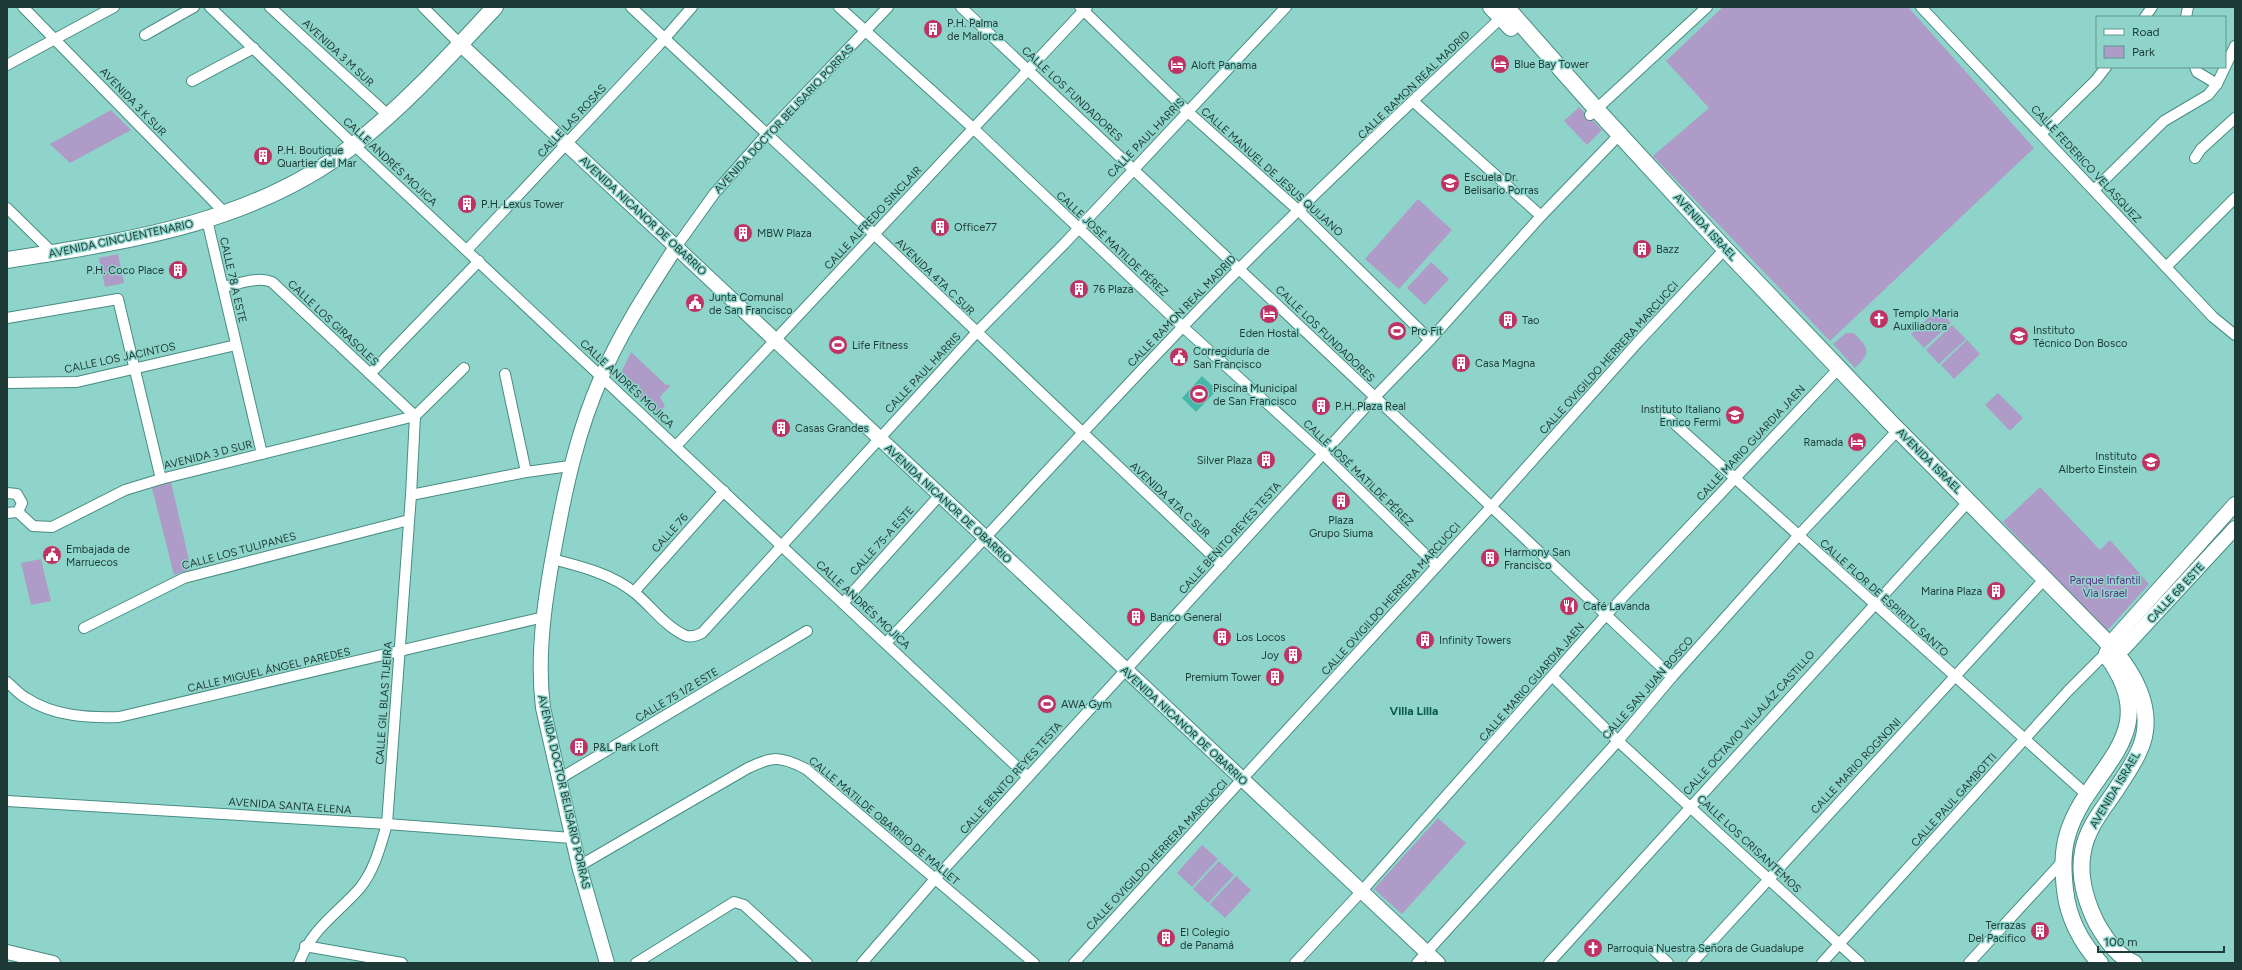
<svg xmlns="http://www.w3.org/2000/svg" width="2242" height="970" font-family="Figtree,sans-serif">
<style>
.green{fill:#ae9bc7}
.water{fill:#46b7aa}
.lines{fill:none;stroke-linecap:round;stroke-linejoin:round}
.street-casing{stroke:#488c83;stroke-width:12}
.secondary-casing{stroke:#488c83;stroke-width:16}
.primary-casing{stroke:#488c83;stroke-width:18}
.street{stroke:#fff;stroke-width:10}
.secondary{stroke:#fff;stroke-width:14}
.primary{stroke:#fff;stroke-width:16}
.labels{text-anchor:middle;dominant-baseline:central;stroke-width:3;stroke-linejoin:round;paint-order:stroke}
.poi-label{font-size:11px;fill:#1d3a36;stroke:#8fd4ca;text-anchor:start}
.street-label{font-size:11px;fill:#1d3a36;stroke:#8fd4ca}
.park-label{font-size:11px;fill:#5b3182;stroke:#8fd4ca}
.neighbourhood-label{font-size:12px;font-weight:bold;fill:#095851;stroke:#8fd4ca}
</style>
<rect width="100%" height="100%" fill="#8fd4ca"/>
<!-- green -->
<g class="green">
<polygon points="1723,7 1908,7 2034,148 1830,341 1653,156 1709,108 1666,61"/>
<polygon points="1579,107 1602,130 1587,145 1564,121"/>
<polygon points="111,110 131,130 70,163 50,144"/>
<polygon points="1418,199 1452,230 1399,289 1365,259"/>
<polygon points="118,254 124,283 105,287 99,258"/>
<polygon points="1431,262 1449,279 1425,305 1407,288"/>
<polygon points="1938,309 1951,323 1924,348 1911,334"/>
<polygon points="1952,325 1966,339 1939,364 1926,350"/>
<path d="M1846,333H1854C1869,349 1872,352 1855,368L1833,344Z"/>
<polygon points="1967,340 1980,354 1954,379 1941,365"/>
<polygon points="631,352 666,385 668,384 670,386 660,397 665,406 657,415 618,379"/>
<polygon points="1998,393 2023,418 2010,431 1985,405"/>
<polygon points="171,482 191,569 174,575 152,488"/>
<polygon points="2040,487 2100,550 2110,540 2149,584 2106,632 2003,522"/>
<polygon points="41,559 51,601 31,605 21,563"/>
<polygon points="1438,818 1466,843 1402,914 1374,889"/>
<polygon points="1202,845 1218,859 1192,887 1177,873"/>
<polygon points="1219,861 1234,875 1208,903 1193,889"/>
<polygon points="1236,876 1251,890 1225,918 1210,904"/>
</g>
<!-- water -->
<polygon class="water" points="1202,376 1217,390 1196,412 1182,398"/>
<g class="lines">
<!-- street casing -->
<g class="street-casing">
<g id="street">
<polyline points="23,7 226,214"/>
<polyline points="210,7 354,145 1028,777"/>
<polyline points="270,7 389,116"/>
<polyline points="423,7 460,44"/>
<polyline points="631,7 874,234 1222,565"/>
<polyline points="839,7 973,128 1183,327 1323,454 1437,566"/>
<polyline points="961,7 1672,677"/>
<polyline points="1080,7 1188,112 1299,211 1430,340"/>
<polyline points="1921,7 2213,317 2235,335"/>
<polyline points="2145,17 2152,7"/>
<polyline points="2186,17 2188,7"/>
<polyline points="145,35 194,7"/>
<polyline points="7,65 114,7"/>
<polyline points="2195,67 2197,72 2217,84"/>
<polyline points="192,81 254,48"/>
<polyline points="1414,102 1541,216"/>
<polyline points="1590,115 1707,7"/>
<polyline points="2042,133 2096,80 2106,67"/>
<polyline points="2195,158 2201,149 2235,118"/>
<polyline points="2094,190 2164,121 2208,95 2217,84 2235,46"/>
<polyline points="7,208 53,253"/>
<polyline points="207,220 262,454"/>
<polyline points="676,247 714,194 766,135 888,7"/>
<polyline points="467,250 658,46 692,7"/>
<polyline points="2166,267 2235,198"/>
<path d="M223,287C238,284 258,276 272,282L415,416"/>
<polyline points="7,318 118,299 161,479"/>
<polyline points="370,374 479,261"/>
<polyline points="505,374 526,472"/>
<polyline points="7,383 77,382 236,345"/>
<polyline points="415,416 464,368"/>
<polyline points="1666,416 2087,795"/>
<polyline points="676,446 1087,7"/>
<polyline points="7,493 17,494 22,503 18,512 7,513"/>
<polyline points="411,495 526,472 570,466"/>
<polyline points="18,512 33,526 52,527 125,490 161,479 415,416"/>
<path d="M552,559C580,566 612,574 635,593C651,606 665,626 684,635C690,638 696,636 702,633L976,333L1065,243L1286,7"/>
<polyline points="634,592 724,491"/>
<polyline points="843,603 939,496"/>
<polyline points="84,628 184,578 409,520"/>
<path d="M886,643C1005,519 1118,391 1239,269C1325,182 1415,99 1504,15"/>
<polyline points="1553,677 1618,741 1860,963"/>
<path d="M7,682C13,687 19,694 26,698C53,716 88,718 119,717L544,617"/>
<polyline points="559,779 807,631"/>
<polyline points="7,801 387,824 572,838"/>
<path d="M579,866L748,768C773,756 781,756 806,769L1034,963"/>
<polyline points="305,946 402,963"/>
<polyline points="1655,951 1668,963"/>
<path d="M299,963C312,928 336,915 360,888C375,869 380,847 387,824L411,495L415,416"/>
<polyline points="636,963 734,902 744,905 807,963"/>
<polyline points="862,963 935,879 1374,398 1430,340 1541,216 1620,134"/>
<polyline points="1074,963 1491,507 1638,342 1725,249"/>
<polyline points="1295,963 1361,892 1606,615 1839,368"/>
<polyline points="1417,963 1618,741 1672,677 1798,536 1898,430"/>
<polyline points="1549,963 1969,501"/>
<polyline points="1692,963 2039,585"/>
<polyline points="1822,963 2068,691 2105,654"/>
<polyline points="1969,963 2063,861"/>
</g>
</g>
<!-- secondary casing -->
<g class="secondary-casing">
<g id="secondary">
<polyline points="460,44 1438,963"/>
<polyline points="2113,649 2124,648 2235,528"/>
<polyline points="2106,653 2113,649 2114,639 2235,504"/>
<polyline points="7,952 53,963"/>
<path d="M607,963L579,866L543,708C536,651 546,591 557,534C567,480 579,428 601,378C621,331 649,289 676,247"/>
</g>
</g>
<!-- primary casing -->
<g class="primary-casing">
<g id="primary">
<polyline points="1491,7 1511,28"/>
<path d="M1506,7L1597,110L1725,249L1890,422L2102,637C2130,666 2159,709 2139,751C2133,765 2124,777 2116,790C2103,809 2087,828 2083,851C2078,876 2086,902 2097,924C2105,938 2118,957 2134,963"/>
<path d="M7,260C128,241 255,223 355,144C406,104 450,55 495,7"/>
<path d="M2100,963C2081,943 2068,917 2065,890C2063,871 2062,852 2068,833C2089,766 2166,736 2107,656"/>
</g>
</g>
<!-- street -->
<use href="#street" class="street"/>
<!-- secondary -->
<use href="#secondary" class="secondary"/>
<!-- primary -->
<use href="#primary" class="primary"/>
</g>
<!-- icons -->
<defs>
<g id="building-disc" transform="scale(1)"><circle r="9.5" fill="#bf3263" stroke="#8fd4ca"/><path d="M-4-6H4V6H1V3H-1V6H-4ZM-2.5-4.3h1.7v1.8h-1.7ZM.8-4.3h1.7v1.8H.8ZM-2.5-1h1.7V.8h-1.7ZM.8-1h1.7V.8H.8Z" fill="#fff"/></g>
<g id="hotel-disc" transform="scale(1)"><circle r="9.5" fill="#bf3263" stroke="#8fd4ca"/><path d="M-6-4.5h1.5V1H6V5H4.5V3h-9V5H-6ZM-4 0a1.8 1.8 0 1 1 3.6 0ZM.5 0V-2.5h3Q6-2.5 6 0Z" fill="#fff"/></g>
<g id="school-disc" transform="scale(1)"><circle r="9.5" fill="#bf3263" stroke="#8fd4ca"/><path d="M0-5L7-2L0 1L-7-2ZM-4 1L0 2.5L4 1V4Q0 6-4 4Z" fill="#fff"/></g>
<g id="civic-disc" transform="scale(1)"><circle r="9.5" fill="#bf3263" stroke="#8fd4ca"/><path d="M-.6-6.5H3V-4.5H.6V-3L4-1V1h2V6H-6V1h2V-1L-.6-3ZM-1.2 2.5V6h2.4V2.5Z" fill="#fff"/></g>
<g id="church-disc" transform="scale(1)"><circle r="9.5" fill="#bf3263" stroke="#8fd4ca"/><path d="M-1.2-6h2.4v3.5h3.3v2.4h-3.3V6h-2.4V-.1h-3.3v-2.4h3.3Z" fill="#fff"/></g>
<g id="stadium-disc" transform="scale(1)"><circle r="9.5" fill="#bf3263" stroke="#8fd4ca"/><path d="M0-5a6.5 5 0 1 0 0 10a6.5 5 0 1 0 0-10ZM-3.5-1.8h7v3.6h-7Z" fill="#fff"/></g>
<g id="restaurant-disc" transform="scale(1)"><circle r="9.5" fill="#bf3263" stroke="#8fd4ca"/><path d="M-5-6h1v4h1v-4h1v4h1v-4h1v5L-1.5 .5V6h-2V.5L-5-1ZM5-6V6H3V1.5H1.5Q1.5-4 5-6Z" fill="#fff"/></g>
</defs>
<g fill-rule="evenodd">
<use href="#building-disc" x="933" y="29"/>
<use href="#hotel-disc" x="1500" y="64"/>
<use href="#hotel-disc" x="1177" y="65"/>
<use href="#building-disc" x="263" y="156"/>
<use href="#school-disc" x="1450" y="183"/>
<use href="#building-disc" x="467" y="204"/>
<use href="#building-disc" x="940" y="227"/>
<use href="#building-disc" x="743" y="233"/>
<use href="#building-disc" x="1642" y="249"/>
<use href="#building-disc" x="178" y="270"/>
<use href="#building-disc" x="1079" y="289"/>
<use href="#civic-disc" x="695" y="303"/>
<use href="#hotel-disc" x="1269" y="314"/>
<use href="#church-disc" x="1879" y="319"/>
<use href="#building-disc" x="1508" y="320"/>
<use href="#stadium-disc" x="1397" y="331"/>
<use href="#school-disc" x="2019" y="336"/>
<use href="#stadium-disc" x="838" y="345"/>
<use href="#civic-disc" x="1179" y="357"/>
<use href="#building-disc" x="1461" y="363"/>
<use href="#stadium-disc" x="1199" y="394"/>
<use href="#building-disc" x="1321" y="406"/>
<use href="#school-disc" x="1735" y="415"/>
<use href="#building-disc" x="781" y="428"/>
<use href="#hotel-disc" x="1857" y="442"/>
<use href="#building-disc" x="1266" y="460"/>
<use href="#school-disc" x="2151" y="462"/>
<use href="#building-disc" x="1341" y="501"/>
<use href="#civic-disc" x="52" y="555"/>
<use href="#building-disc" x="1490" y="558"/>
<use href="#building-disc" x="1996" y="591"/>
<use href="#restaurant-disc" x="1569" y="606"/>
<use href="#building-disc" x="1136" y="617"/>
<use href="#building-disc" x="1222" y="637"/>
<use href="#building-disc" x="1425" y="640"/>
<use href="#building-disc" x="1293" y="655"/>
<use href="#building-disc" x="1275" y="677"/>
<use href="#stadium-disc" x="1047" y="704"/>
<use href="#building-disc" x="579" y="747"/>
<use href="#building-disc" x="2040" y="931"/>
<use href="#building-disc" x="1166" y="938"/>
<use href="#church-disc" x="1593" y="948"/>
</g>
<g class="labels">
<!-- poi labels -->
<g class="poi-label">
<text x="947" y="23">P.H. Palma<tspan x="947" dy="13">de Mallorca</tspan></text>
<text x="1514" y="64">Blue Bay Tower</text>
<text x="1191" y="65">Aloft Panama</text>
<text x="277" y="150">P.H. Boutique<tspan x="277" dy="13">Quartier del Mar</tspan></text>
<text x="1464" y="177">Escuela Dr.<tspan x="1464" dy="13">Belisario Porras</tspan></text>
<text x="481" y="204">P.H. Lexus Tower</text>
<text x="954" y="227">Office77</text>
<text x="757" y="233">MBW Plaza</text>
<text x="1656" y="249">Bazz</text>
<text x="164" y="270" text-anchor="end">P.H. Coco Place</text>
<text x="1093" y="289">76 Plaza</text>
<text x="709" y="297">Junta Comunal<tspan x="709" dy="13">de San Francisco</tspan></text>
<text x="1893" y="313">Templo Maria<tspan x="1893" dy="13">Auxiliadora</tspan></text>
<text x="1522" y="320">Tao</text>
<text x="2033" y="330">Instituto<tspan x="2033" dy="13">Técnico Don Bosco</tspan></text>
<text x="1411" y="331">Pro Fit</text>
<text x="1269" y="333" text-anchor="middle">Eden Hostal</text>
<text x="852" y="345">Life Fitness</text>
<text x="1193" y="351">Corregiduría de<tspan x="1193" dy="13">San Francisco</tspan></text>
<text x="1475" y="363">Casa Magna</text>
<text x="1213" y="388">Piscina Municipal<tspan x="1213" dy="13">de San Francisco</tspan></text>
<text x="1335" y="406">P.H. Plaza Real</text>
<text x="1721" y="409" text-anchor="end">Instituto Italiano<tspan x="1721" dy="13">Enrico Fermi</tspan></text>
<text x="795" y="428">Casas Grandes</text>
<text x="1843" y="442" text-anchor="end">Ramada</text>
<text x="2137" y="456" text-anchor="end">Instituto<tspan x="2137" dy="13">Alberto Einstein</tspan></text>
<text x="1252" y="460" text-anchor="end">Silver Plaza</text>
<text x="1341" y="520" text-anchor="middle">Plaza<tspan x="1341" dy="13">Grupo Siuma</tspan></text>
<text x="66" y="549">Embajada de<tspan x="66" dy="13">Marruecos</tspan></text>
<text x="1504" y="552">Harmony San<tspan x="1504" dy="13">Francisco</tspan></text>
<text x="1982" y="591" text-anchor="end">Marina Plaza</text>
<text x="1583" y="606">Café Lavanda</text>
<text x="1150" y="617">Banco General</text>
<text x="1236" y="637">Los Locos</text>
<text x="1439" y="640">Infinity Towers</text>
<text x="1279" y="655" text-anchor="end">Joy</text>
<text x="1261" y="677" text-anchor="end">Premium Tower</text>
<text x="1061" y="704">AWA Gym</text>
<text x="593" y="747">P&amp;L Park Loft</text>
<text x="2026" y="925" text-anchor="end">Terrazas<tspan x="2026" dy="13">Del Pacifico</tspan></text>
<text x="1180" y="932">El Colegio<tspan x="1180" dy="13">de Panamá</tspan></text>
<text x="1607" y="948">Parroquia Nuestra Señora de Guadalupe</text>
</g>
<!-- street labels -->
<g class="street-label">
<text transform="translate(338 53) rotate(43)">AVENIDA 3 M SUR</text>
<text transform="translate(1414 85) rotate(-44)">CALLE RAMON REAL MADRID</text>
<text transform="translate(1072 94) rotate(43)">CALLE LOS FUNDADORES</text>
<text transform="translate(133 102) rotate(46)">AVENIDA 3 K SUR</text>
<text transform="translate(784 119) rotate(-47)">AVENIDA DOCTOR BELISARIO PORRAS</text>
<text transform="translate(572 121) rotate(-47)">CALLE LAS ROSAS</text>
<text transform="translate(1146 138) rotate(-46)">CALLE PAUL HARRIS</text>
<text transform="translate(390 162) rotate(43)">CALLE ANDRÉS MOJICA</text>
<text transform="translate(2086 164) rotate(47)">CALLE FEDERICO VELASQUEZ</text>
<text transform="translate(1272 172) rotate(42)">CALLE MANUEL DE JESUS QUIJANO</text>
<text transform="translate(643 216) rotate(43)">AVENIDA NICANOR DE OBARRIO</text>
<text transform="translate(873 218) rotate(-47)">CALLE ALFREDO SINCLAIR</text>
<text transform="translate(1705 227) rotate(47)">AVENIDA ISRAEL</text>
<text transform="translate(121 239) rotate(-12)">AVENIDA CINCUENTENARIO</text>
<text transform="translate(1112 244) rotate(43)">CALLE JOSÉ MATILDE PÉREZ</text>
<text transform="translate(935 277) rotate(44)">AVENIDA 4TA C SUR</text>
<text transform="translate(233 280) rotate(77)">CALLE 78 A ESTE</text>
<text transform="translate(1182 311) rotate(-46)">CALLE RAMON REAL MADRID</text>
<text transform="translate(333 323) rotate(43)">CALLE LOS GIRASOLES</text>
<text transform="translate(1325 334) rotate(44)">CALLE LOS FUNDADORES</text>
<text transform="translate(120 358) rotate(-12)">CALLE LOS JACINTOS</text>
<text transform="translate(1609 358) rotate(-48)">CALLE OVIGILDO HERRERA MARCUCCI</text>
<text transform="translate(923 373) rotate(-47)">CALLE PAUL HARRIS</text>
<text transform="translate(627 384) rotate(43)">CALLE ANDRÉS MOJICA</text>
<text transform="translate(1751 443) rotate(-47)">CALLE MARIO GUARDIA JAEN</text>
<text transform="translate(208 455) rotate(-14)">AVENIDA 3 D SUR</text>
<text transform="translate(1929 461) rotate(45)">AVENIDA ISRAEL</text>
<text transform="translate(1358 473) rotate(44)">CALLE JOSÉ MATILDE PÉREZ</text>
<text transform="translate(1170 500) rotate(43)">AVENIDA 4TA C SUR</text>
<text transform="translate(948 504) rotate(43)">AVENIDA NICANOR DE OBARRIO</text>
<text transform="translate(670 533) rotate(-48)">CALLE 76</text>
<text transform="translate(1230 538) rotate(-48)">CALLE BENITO REYES TESTA</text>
<text transform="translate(882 541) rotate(-48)">CALLE 75-A ESTE</text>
<text transform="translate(239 551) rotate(-15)">CALLE LOS TULIPANES</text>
<text transform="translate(2176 593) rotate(-47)">CALLE 68 ESTE</text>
<text transform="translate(1884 598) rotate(42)">CALLE FLOR DE ESPIRITU SANTO</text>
<text transform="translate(1391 599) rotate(-48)">CALLE OVIGILDO HERRERA MARCUCCI</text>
<text transform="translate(863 605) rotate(43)">CALLE ANDRÉS MOJICA</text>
<text transform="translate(269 670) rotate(-13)">CALLE MIGUEL ÁNGEL PAREDES</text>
<text transform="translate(1532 682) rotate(-49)">CALLE MARIO GUARDIA JAEN</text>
<text transform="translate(1648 688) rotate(-49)">CALLE SAN JUAN BOSCO</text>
<text transform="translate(677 695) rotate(-31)">CALLE 75 1/2 ESTE</text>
<text transform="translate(384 703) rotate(-86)">CALLE GIL BLAS TIJEIRA</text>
<text transform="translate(1749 723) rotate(-48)">CALLE OCTAVIO VILLALÁZ CASTILLO</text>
<text transform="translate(1184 726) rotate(43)">AVENIDA NICANOR DE OBARRIO</text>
<text transform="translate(1856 766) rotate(-47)">CALLE MARIO ROGNONI</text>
<text transform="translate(1011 778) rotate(-48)">CALLE BENITO REYES TESTA</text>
<text transform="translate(2115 790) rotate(-59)">AVENIDA ISRAEL</text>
<text transform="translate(564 792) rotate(77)">AVENIDA DOCTOR BELISARIO PORRAS</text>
<text transform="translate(1954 800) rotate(-48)">CALLE PAUL GAMBOTTI</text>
<text transform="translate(290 806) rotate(4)">AVENIDA SANTA ELENA</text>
<text transform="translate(884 821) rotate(40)">CALLE MATILDE OBARRIO DE MALLET</text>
<text transform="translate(1749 844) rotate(43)">CALLE LOS CRISANTEMOS</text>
<text transform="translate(1157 855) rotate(-47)">CALLE OVIGILDO HERRERA MARCUCCI</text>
</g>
<!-- park labels -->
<g class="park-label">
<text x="2105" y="580">Parque Infantil<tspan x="2105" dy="13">Via Israel</tspan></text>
</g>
<!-- neighbourhood labels -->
<g class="neighbourhood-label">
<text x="1414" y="711">Villa Lilla</text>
</g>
</g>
<!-- border -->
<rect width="2242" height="970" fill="none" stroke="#1d3a36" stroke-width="16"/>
<!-- legend -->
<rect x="2096" y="16" width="130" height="52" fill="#8fd4ca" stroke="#61968f"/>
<rect x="2104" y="29" width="20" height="6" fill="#ffffff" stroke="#61968f"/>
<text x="2132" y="36" font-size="12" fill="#1d3a36">Road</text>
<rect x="2104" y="46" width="20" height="12" fill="#ae9bc7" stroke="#61968f"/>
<text x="2132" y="56" font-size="12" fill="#1d3a36">Park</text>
<!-- scale -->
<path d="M2098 946v6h126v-6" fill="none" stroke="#1d3a36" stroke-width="2"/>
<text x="2104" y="946" font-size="12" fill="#1d3a36" stroke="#8fd4ca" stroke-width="3" paint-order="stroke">100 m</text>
</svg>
